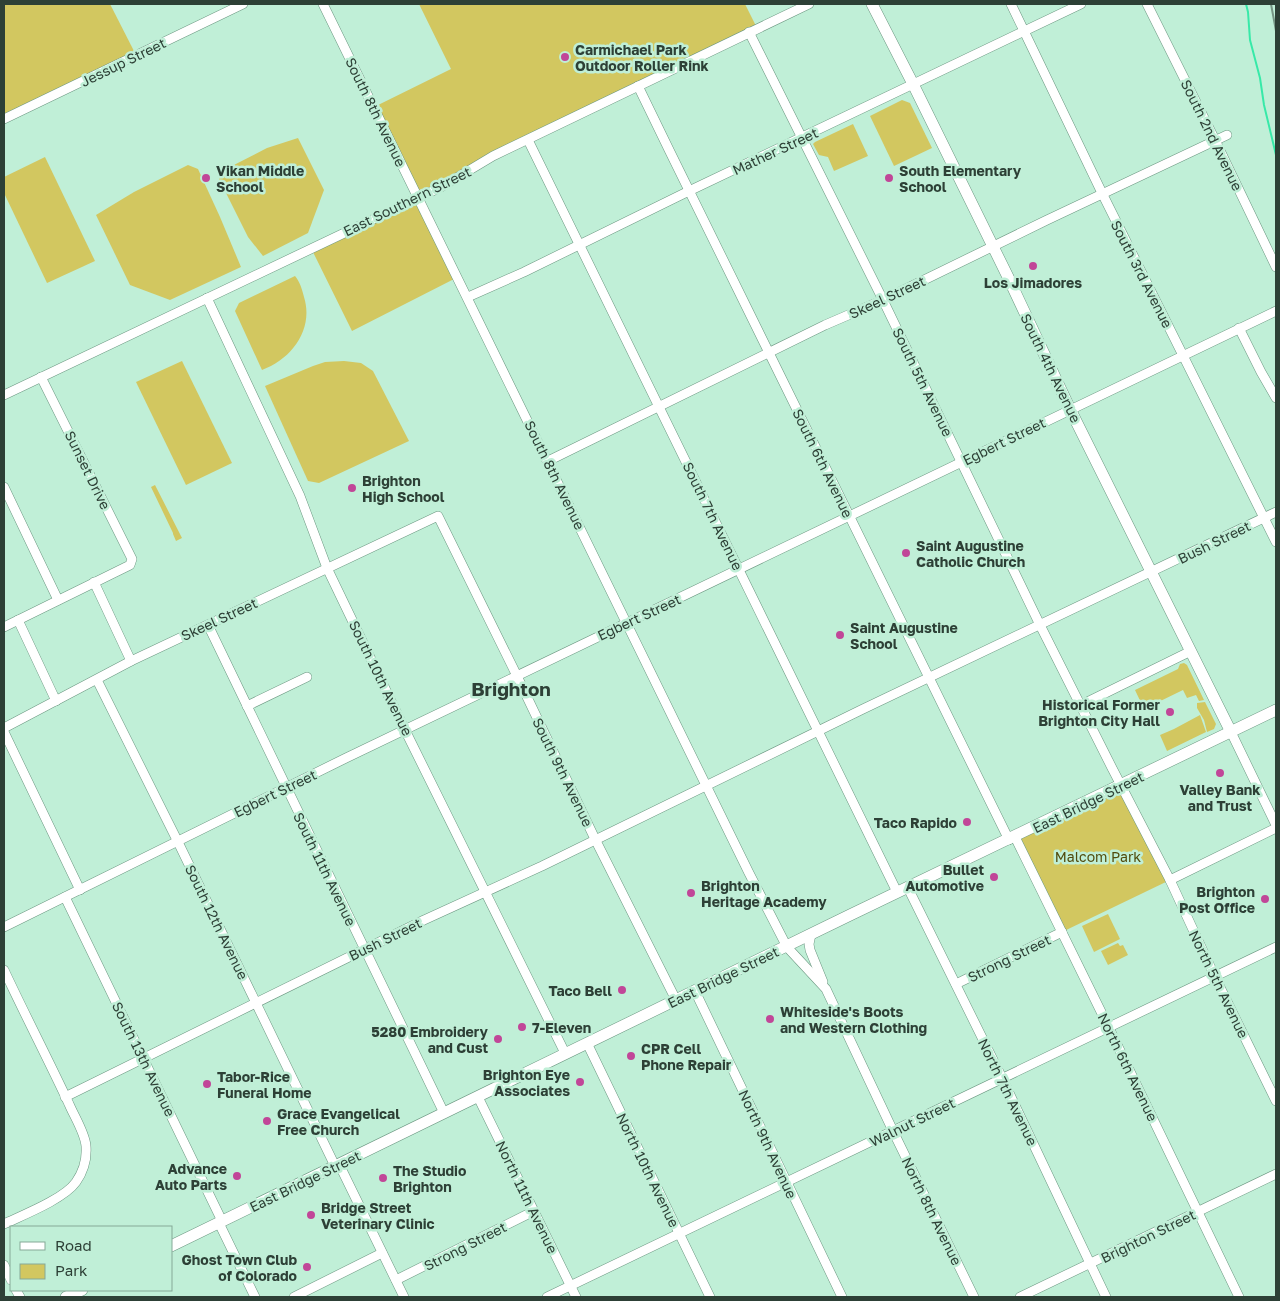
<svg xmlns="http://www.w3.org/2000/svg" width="1280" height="1301" font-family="'Golos Text',sans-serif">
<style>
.green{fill:#d2c760}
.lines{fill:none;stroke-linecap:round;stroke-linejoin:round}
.stream{stroke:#37e9a8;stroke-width:2}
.minor-casing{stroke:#6b9781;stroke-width:10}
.major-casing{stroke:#6b9781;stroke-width:12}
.minor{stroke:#fff;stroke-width:9}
.major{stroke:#fff;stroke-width:11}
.rail{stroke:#759584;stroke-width:2}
.poi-dot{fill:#c14698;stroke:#c0efd7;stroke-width:2}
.labels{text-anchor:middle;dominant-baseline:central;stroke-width:5;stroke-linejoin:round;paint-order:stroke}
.poi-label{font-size:14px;font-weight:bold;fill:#2d4036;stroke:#c0efd7;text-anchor:start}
.street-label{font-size:14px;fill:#2d4036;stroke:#c0efd7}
.park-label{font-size:14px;fill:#514b0d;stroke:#c0efd7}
.district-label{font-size:19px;font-weight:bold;fill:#2d4036;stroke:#c0efd7}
</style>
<rect width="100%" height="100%" fill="#c0efd7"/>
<!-- green -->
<g class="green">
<polygon points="4,4 110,4 136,55 4,119"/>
<polygon points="419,4 745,4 757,28 419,197 458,277 352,331 311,248 418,197 374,107 451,69"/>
<polygon points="902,100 910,103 932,148 894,166 870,116"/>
<polygon points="853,124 868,156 834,171 828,157 819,155 813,144 815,142"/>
<polygon points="298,138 324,190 308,233 263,256 248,237 219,179 224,170 267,148"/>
<polygon points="45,157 95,261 47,283 4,193 4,177"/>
<polygon points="188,165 198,169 220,217 241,267 170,300 130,285 96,215 134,192"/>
<path d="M295,276C300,282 302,289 304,297C314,329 292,359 262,370L235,311L239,303Z"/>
<polygon points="182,361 232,463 186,485 136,382"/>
<polygon points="344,361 361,363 373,371 409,441 319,483 308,481 265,386 313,366 325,362"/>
<polygon points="155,485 182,538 176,541 173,534 173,533 151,487"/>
<polygon points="1184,663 1187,665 1204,700 1199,701 1196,695 1187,698 1183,690 1144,709 1135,690 1178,669 1180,664"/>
<polygon points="1205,702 1216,724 1214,729 1207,732 1204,720 1197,708 1197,703"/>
<polygon points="1200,715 1206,732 1167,751 1160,735 1174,729"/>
<polygon points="1122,785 1170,880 1062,932 1015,837"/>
<polygon points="1108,914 1120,939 1094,952 1082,926"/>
<polygon points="1118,943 1120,946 1123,945 1128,955 1108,965 1101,951"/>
</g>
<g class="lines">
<!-- stream -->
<polyline class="stream" points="1246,4 1248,12 1250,40 1260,78 1264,105 1276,155"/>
<!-- minor casing -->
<g class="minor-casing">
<g id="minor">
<polyline points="323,4 749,873 787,947 826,989 893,1131 974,1297"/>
<polyline points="1011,4 1102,193 1276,542"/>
<polyline points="1147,4 1215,140 1276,267"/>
<polyline points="749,32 883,300 1040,625 1112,768 1170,880 1215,977 1276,1101"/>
<path d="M638,86C760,338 886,588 1009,840"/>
<polyline points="4,119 243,4"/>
<polyline points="528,140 897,892"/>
<polyline points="468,297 524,272 689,191 1081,4"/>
<polyline points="207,298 300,496 327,568 405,730 565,1053"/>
<polyline points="1239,328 1261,372 1276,398"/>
<polyline points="4,395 443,186 493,156 809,4"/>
<polyline points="548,461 825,325 883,300 1047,220 1227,135"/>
<polyline points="4,487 58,600"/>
<polyline points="94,582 131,661"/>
<polyline points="18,620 56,701"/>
<polyline points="208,625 444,1113"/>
<polyline points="4,627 130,565 132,559 41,377"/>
<polyline points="97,680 178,842 335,1166"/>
<polyline points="1081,705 1191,651"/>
<polyline points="247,706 307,677"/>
<polyline points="4,728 131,661 438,516 517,676 595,839 676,1000"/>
<polyline points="4,732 80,890"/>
<polyline points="1231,732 1276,825"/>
<polyline points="1015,837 1109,1028 1239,1297"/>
<polyline points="1170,880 1276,828"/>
<polyline points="908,888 1002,1078 1106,1297"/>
<polyline points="65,897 222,1221"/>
<polyline points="4,927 346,758 1276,311"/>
<polyline points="811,934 809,944 810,950 823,982"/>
<path d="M4,970C25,1015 48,1059 69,1104C74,1116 85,1133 86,1146C87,1159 83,1172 76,1182C64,1199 23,1215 4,1224"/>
<polyline points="956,984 1062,932"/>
<polyline points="695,991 842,1297"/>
<polyline points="587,1043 710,1297"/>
<polyline points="65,1097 424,920 542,866 863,709 1276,512"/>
<polyline points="478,1097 576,1297"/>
<polyline points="339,1164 404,1297"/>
<polyline points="219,1223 255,1297"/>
<polyline points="4,1265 11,1280"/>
<polyline points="396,1280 534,1211"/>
<polyline points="16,1290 20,1297"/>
<polyline points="294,1297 382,1253"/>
<polyline points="547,1297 1276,947"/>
<polyline points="1020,1297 1276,1174"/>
</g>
</g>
<!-- major casing -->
<g class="major-casing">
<g id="major">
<polyline points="872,4 913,84 1008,277 1070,409 1231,732"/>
<polyline points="171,1246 848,916 1276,710"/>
<polyline points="66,1297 82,1290"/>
</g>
</g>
<!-- minor -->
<use href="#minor" class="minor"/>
<!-- major -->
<use href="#major" class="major"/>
<!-- rail -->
<polyline class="rail" points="1271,4 1276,31"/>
</g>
<!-- markers -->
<g class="poi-dot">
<circle cx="565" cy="57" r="5"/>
<circle cx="206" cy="178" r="5"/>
<circle cx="889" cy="178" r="5"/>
<circle cx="1033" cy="266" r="5"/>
<circle cx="352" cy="488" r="5"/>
<circle cx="906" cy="553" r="5"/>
<circle cx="840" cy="635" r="5"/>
<circle cx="1170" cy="712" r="5"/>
<circle cx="1220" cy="773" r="5"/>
<circle cx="967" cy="822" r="5"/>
<circle cx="994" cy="877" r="5"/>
<circle cx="691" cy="893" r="5"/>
<circle cx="1265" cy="899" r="5"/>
<circle cx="622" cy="990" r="5"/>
<circle cx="770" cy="1019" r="5"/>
<circle cx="522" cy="1027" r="5"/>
<circle cx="498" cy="1039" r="5"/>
<circle cx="631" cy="1056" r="5"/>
<circle cx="580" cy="1082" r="5"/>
<circle cx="207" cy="1084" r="5"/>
<circle cx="267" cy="1121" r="5"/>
<circle cx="237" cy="1176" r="5"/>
<circle cx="383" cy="1178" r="5"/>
<circle cx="311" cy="1215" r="5"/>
<circle cx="307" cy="1267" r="5"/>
</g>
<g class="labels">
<!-- poi labels -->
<g class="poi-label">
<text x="575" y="49">Carmichael Park<tspan x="575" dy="16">Outdoor Roller Rink</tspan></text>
<text x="216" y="170">Vikan Middle<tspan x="216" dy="16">School</tspan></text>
<text x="899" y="170">South Elementary<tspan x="899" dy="16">School</tspan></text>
<text x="1033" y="282" text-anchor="middle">Los Jimadores</text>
<text x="362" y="480">Brighton<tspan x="362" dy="16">High School</tspan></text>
<text x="916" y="545">Saint Augustine<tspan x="916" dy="16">Catholic Church</tspan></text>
<text x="850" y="627">Saint Augustine<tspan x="850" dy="16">School</tspan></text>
<text x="1160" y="704" text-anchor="end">Historical Former<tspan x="1160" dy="16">Brighton City Hall</tspan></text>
<text x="1220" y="789" text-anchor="middle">Valley Bank<tspan x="1220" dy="16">and Trust</tspan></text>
<text x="957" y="822" text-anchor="end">Taco Rapido</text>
<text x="984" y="869" text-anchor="end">Bullet<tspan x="984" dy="16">Automotive</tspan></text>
<text x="701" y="885">Brighton<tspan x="701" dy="16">Heritage Academy</tspan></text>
<text x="1255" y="891" text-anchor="end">Brighton<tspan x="1255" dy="16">Post Office</tspan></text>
<text x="612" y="990" text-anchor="end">Taco Bell</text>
<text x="780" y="1011">Whiteside's Boots<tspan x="780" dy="16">and Western Clothing</tspan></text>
<text x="532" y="1027">7-Eleven</text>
<text x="488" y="1031" text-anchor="end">5280 Embroidery<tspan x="488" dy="16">and Cust</tspan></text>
<text x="641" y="1048">CPR Cell<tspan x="641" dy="16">Phone Repair</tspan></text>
<text x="570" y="1074" text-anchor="end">Brighton Eye<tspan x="570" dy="16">Associates</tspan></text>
<text x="217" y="1076">Tabor-Rice<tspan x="217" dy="16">Funeral Home</tspan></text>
<text x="277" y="1113">Grace Evangelical<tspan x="277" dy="16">Free Church</tspan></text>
<text x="227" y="1168" text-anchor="end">Advance<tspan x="227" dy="16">Auto Parts</tspan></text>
<text x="393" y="1170">The Studio<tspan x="393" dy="16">Brighton</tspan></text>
<text x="321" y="1207">Bridge Street<tspan x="321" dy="16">Veterinary Clinic</tspan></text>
<text x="297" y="1259" text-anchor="end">Ghost Town Club<tspan x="297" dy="16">of Colorado</tspan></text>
</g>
<!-- street labels -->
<g class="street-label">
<text transform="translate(123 62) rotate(-26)">Jessup Street</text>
<text transform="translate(376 112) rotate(64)">South 8th Avenue</text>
<text transform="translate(1212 135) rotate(64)">South 2nd Avenue</text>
<text transform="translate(775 151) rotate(-25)">Mather Street</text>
<text transform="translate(407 201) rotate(-26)">East Southern Street</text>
<text transform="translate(1142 274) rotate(63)">South 3rd Avenue</text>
<text transform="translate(887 297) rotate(-25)">Skeel Street</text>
<text transform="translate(1051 368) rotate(64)">South 4th Avenue</text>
<text transform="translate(923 382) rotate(64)">South 5th Avenue</text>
<text transform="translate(1004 441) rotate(-26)">Egbert Street</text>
<text transform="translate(823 463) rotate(64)">South 6th Avenue</text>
<text transform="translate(88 470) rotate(64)">Sunset Drive</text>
<text transform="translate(555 475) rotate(64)">South 8th Avenue</text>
<text transform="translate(713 516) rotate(64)">South 7th Avenue</text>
<text transform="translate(1214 542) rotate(-26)">Bush Street</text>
<text transform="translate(639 617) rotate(-25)">Egbert Street</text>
<text transform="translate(219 619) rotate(-25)">Skeel Street</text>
<text transform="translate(381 678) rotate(64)">South 10th Avenue</text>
<text transform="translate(563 772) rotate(64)">South 9th Avenue</text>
<text transform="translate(275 793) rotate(-26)">Egbert Street</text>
<text transform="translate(1088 802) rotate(-26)">East Bridge Street</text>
<text transform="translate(325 869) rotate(64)">South 11th Avenue</text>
<text transform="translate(217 922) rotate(64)">South 12th Avenue</text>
<text transform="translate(385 939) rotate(-26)">Bush Street</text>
<text transform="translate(1009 958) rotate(-26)">Strong Street</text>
<text transform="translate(723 977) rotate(-26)">East Bridge Street</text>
<text transform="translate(1219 984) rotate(64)">North 5th Avenue</text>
<text transform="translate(144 1059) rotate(64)">South 13th Avenue</text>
<text transform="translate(1128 1067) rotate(64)">North 6th Avenue</text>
<text transform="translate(1008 1092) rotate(64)">North 7th Avenue</text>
<text transform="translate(912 1122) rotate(-26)">Walnut Street</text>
<text transform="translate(768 1144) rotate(65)">North 9th Avenue</text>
<text transform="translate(648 1170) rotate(64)">North 10th Avenue</text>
<text transform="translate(305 1181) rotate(-26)">East Bridge Street</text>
<text transform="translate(527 1197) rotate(64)">North 11th Avenue</text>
<text transform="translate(932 1211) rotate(64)">North 8th Avenue</text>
<text transform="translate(1148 1236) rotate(-26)">Brighton Street</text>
<text transform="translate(465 1246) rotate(-27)">Strong Street</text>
</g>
<!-- park labels -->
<g class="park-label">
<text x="1098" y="856">Malcom Park</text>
</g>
<!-- district labels -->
<g class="district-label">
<text x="511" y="688">Brighton</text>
</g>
</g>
<!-- border -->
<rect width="1280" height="1301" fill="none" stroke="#2d4036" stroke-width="10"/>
<!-- legend -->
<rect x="10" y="1226" width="162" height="65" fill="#c0efd7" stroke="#85a997"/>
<rect x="20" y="1242" width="25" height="8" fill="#ffffff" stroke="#85a997"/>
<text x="55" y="1251" font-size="15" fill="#2d4036">Road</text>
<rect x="20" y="1264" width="25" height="15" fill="#d2c760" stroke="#85a997"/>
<text x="55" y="1276" font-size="15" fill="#2d4036">Park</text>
</svg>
